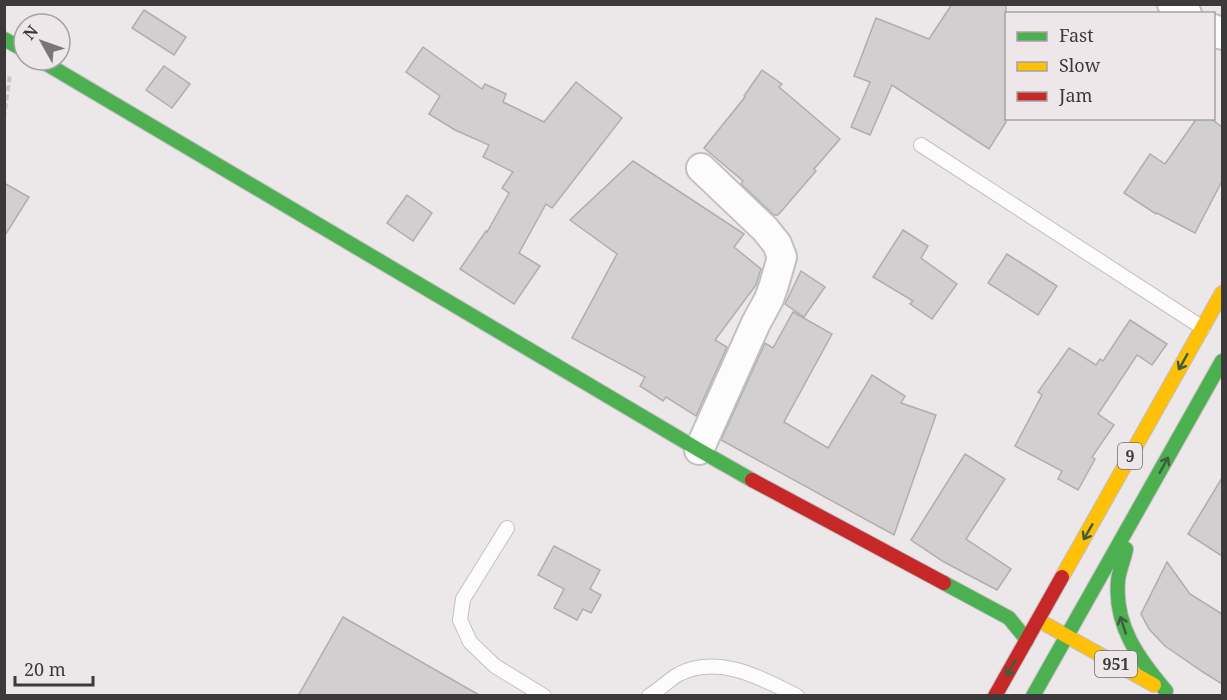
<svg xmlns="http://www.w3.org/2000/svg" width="1227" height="700" font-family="'Noto Serif',serif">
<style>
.building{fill:#d2cfd1;stroke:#b0adae;stroke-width:1.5}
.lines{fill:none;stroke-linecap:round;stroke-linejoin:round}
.lane-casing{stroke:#c2bfc1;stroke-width:16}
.street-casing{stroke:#c2bfc1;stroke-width:32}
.fast-casing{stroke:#c2bfc1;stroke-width:16}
.slow-casing{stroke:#c2bfc1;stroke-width:16}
.jam-casing{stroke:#c2bfc1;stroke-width:16}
.path{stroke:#c9c8c9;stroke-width:4;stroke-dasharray:6 3;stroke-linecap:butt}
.lane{stroke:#fcfcfc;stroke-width:14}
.street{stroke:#fcfcfc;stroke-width:28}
.fast{stroke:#4caf50;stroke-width:14}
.slow{stroke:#ffc107;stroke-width:14}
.jam{stroke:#c62828;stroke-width:14}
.oneway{stroke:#405c41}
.labels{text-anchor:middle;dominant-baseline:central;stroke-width:4.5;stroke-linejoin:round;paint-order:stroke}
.shield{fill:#ede7e9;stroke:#706d6e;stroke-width:1.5}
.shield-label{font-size:16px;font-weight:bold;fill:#3b393a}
</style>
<rect width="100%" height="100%" fill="#ece8ea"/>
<!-- building -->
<g class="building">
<polygon points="952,4 1006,4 1006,122 989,149 892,85 870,135 851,127 870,82 854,76 876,18 929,39"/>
<polygon points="144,10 186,37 174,55 132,28"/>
<polygon points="423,47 482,89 485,84 506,94 503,102 544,122 576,82 622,118 552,208 546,204 519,253 540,266 514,304 460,269 486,231 487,232 509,193 502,188 513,172 483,157 489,145 455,130 429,114 440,96 406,72"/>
<polygon points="164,66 190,84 172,108 146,90"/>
<polygon points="762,70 782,84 779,87 840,139 814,169 816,171 778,215 774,215 741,184 743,181 704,148 745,97 744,96"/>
<polygon points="1197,118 1210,118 1222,127 1222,181 1195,233 1157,213 1156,214 1124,193 1150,154 1165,164"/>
<polygon points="633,161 744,234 734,247 761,269 756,285 715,340 727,347 696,416 666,397 663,401 640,386 645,377 572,338 617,254 570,220"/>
<polygon points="4,183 29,197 4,237"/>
<polygon points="407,195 432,213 413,241 387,223"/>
<polygon points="903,230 928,246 921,258 957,284 932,319 910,304 913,301 873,277"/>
<polygon points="1007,254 1057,286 1038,315 988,283"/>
<polygon points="801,271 825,287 804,317 785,304"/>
<polygon points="793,312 832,334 784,422 828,448 872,375 905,396 901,403 936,415 894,535 721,440 765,343 773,348"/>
<polygon points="1130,320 1167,344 1152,365 1137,355 1098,414 1114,425 1092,457 1095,459 1078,490 1058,479 1062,471 1015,446 1042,395 1038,392 1069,348 1096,365 1100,359 1103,361"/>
<polygon points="965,454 1005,479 966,539 1011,569 997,590 944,562 911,540"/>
<polygon points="1222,478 1222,556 1188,534"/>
<polygon points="554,546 600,570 590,589 601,595 591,613 583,609 577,620 554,608 564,589 538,575"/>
<polygon points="1167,562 1190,594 1222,614 1222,684 1203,672 1165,646 1149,629 1141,614"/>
<polygon points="343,617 481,696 298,696"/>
</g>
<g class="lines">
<!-- lane casing -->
<g class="lane-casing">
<g id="lane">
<polyline points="921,145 1203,328"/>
<polyline points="507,528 463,599 460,620 470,642 495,666 544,696"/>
<path d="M649,696C660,689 670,679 679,674C718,654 762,678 797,696"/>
</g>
</g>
<!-- street casing -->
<g class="street-casing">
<g id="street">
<polyline points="1172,4 1187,14"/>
<polyline points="1214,29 1222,35"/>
<polyline points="699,450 756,323 769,299 774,285 782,257 777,244 765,229 701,168"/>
</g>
</g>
<!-- fast casing -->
<g class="fast-casing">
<g id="fast">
<polyline points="4,39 24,50"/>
<polyline points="40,60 699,450 752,480"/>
<path d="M1126,549C1124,560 1119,570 1118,581C1114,626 1139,659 1166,691"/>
<polyline points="944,583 1009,618 1027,640"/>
<polyline points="1033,696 1222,361"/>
</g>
</g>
<!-- slow casing -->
<g class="slow-casing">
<g id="slow">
<polyline points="1062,577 1222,293"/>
<polyline points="1047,625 1154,685"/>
</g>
</g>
<!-- jam casing -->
<g class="jam-casing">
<g id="jam">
<polyline points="752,480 944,583"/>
<polyline points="995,696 1062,577"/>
</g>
</g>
<!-- path -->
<polyline class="path" points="4,118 10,74"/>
<!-- lane -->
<use href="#lane" class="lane"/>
<!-- street -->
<use href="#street" class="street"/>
<!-- fast -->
<use href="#fast" class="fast"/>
<!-- slow -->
<use href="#slow" class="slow"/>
<!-- jam -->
<use href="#jam" class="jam"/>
</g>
<!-- one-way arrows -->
<defs><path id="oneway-shaft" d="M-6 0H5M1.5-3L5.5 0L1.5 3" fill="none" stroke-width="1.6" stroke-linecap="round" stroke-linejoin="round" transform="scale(1.5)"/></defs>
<g class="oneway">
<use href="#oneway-shaft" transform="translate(1183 362) rotate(119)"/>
<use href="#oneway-shaft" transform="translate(1164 465) rotate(-61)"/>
<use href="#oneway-shaft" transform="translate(1088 532) rotate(120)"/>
<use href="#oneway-shaft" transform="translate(1123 625) rotate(-108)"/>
<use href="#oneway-shaft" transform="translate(1011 668) rotate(119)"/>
</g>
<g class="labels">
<!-- shield labels -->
<g class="shield">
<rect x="1118" y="443" width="24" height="26" rx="4.5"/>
<rect x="1095" y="651" width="42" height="26" rx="4.5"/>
</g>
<g class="shield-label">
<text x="1130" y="456">9</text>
<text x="1116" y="664">951</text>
</g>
</g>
<!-- border -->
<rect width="1227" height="700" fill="none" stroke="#3b393a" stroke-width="12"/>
<!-- legend -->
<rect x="1005" y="12" width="210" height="108" fill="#ede7e9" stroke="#a6a1a3" stroke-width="1.5"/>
<rect x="1017" y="32" width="30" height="9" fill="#4caf50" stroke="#a6a1a3" stroke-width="1.5"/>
<text x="1059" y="42" font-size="18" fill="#3b393a">Fast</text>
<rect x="1017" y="62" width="30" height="9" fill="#ffc107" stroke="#a6a1a3" stroke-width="1.5"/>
<text x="1059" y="72" font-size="18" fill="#3b393a">Slow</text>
<rect x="1017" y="92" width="30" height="9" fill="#c62828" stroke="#a6a1a3" stroke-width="1.5"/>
<text x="1059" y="102" font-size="18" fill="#3b393a">Jam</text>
<!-- north arrow -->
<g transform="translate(42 42) rotate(310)"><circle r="28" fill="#ede7e9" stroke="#a6a1a3" stroke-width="1.5"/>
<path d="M0-4.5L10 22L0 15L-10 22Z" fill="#797678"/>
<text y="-9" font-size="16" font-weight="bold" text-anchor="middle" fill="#3b393a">N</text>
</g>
<!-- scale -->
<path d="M15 676v9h78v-9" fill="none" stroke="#3b393a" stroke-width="3"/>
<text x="24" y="676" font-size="18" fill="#3b393a" stroke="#ede7e9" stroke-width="4.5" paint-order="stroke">20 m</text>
</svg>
